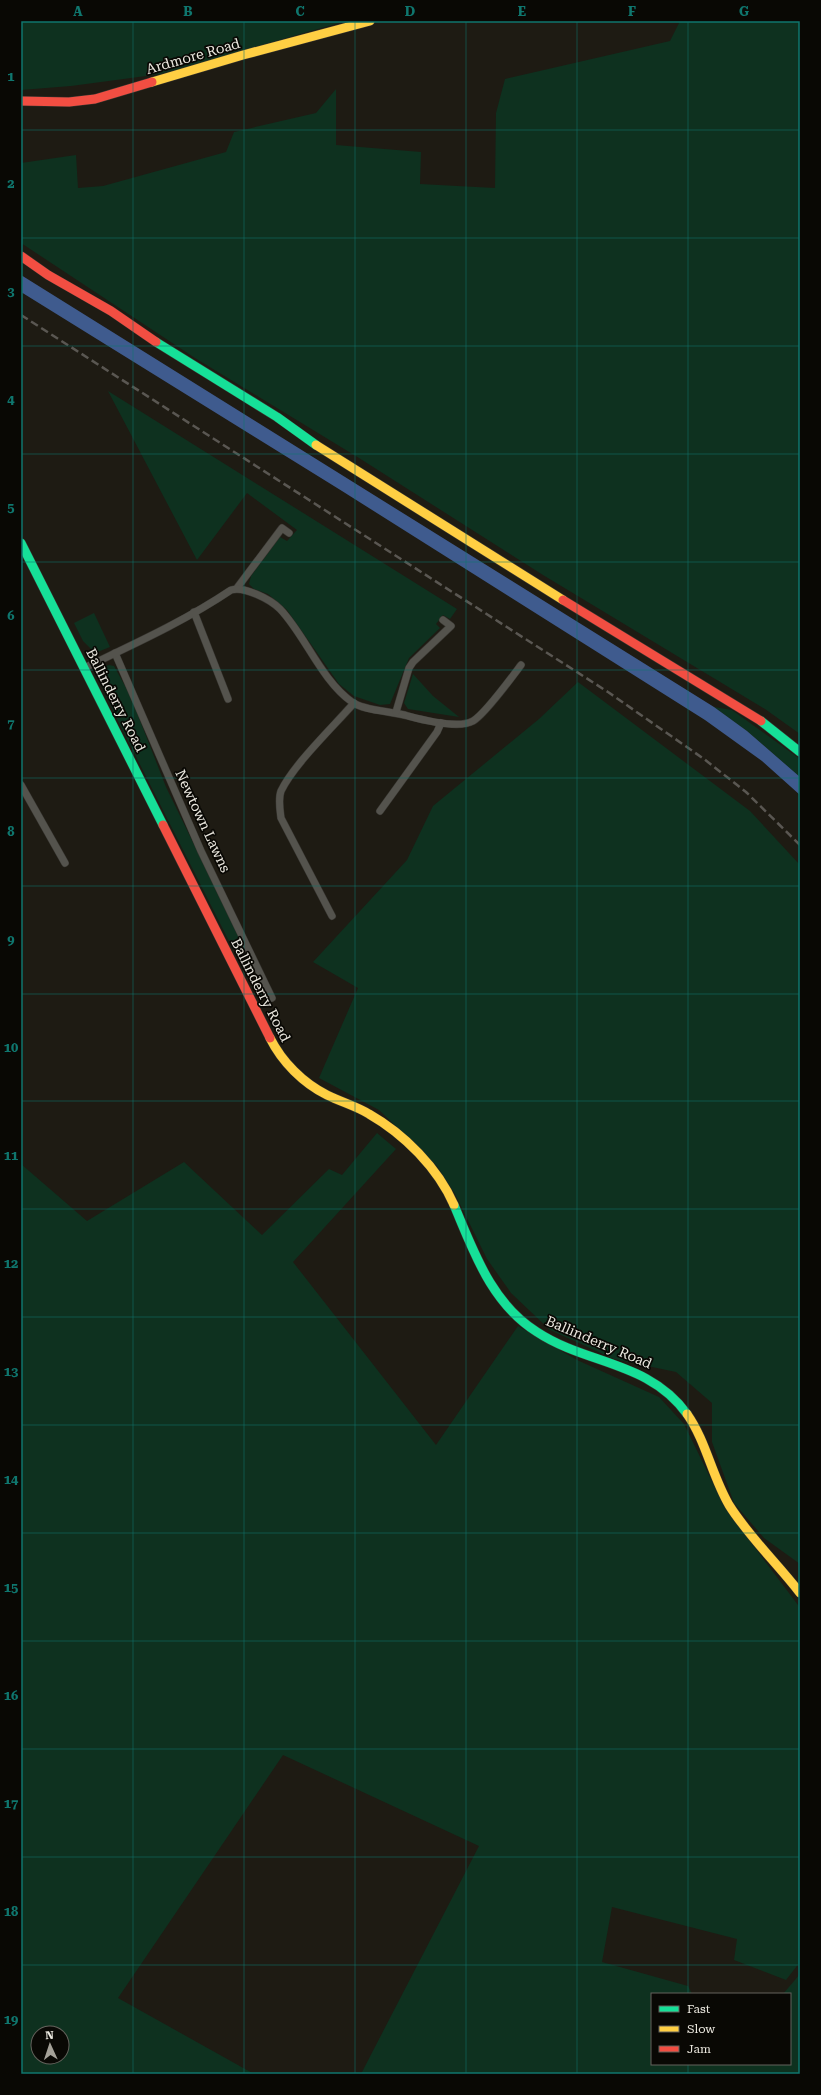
<svg xmlns="http://www.w3.org/2000/svg" width="821" height="2095" font-family="'Roboto Serif',serif">
<style>
.green{fill:#0e311f;fill-rule:evenodd}
.water{fill:#3f5b8e}
.lines{fill:none;stroke-linecap:round;stroke-linejoin:round}
.street-casing{stroke:#383631;stroke-width:8}
.fast-casing{stroke:#383631;stroke-width:10}
.slow-casing{stroke:#383631;stroke-width:10}
.jam-casing{stroke:#383631;stroke-width:10}
.street{stroke:#54534d;stroke-width:7}
.fast{stroke:#16e098;stroke-width:9}
.slow{stroke:#ffcf43;stroke-width:9}
.jam{stroke:#f24e42;stroke-width:9}
.rail{stroke:#5a5752;stroke-width:2.5;stroke-dasharray:8 4;stroke-linecap:butt}
.grid{fill:none;stroke:#0f766e;stroke-width:1;stroke-opacity:0.55}
.labels{text-anchor:middle;dominant-baseline:central;stroke-width:3.5;stroke-linejoin:round;paint-order:stroke}
.street-label{font-size:14px;fill:#ece9e0;stroke:#090804}
.neatline{fill:none;stroke:#0f766e;stroke-width:1.5}
.grid-label{font-size:13px;text-anchor:middle;font-weight:bold;fill:#0f766e}
</style>
<rect width="100%" height="100%" fill="#1e1b13"/>
<!-- green -->
<g class="green">
<polygon points="21,21 346,21 161,74 71,86 21,90"/>
<polygon points="680,21 800,22 800,734 765,709 543,575 359,458 195,358 21,243 21,163 76,155 78,188 103,186 226,152 234,132 316,113 336,89 336,145 421,152 420,184 495,188 496,113 505,79 670,41"/>
<polygon points="108,391 457,609 450,619 443,615 436,624 440,628 409,658 390,704 380,705 354,696 339,684 287,610 268,594 254,589 249,584 251,576 280,537 287,541 297,530 247,493 197,560"/>
<polygon points="94,613 110,647 95,653 83,641 74,623"/>
<polygon points="109,665 114,666 130,695 166,787 243,945 233,949 116,717 96,674 98,669"/>
<polygon points="413,674 433,696 459,717 408,709 404,703"/>
<polygon points="578,682 750,811 800,865 800,1564 764,1538 734,1503 712,1442 712,1403 676,1372 614,1359 550,1330 511,1293 487,1259 455,1194 437,1166 379,1110 319,1078 358,988 313,962 407,860 433,806 539,719"/>
<polygon points="714,707 732,710 800,759 800,777 747,731"/>
<path d="M377,1133L396,1149L293,1262L436,1445L518,1326L577,1360L659,1397L684,1424L725,1508L798,1605L800,1611V1962L786,1980L734,1960L737,1939L612,1907L602,1962L688,1986L692,1994H652V2064H790V1994H783L800,1974V2074H361L479,1846L283,1755L118,1998L254,2074H21V1164L87,1221L184,1162L262,1235L329,1169L342,1175ZM38,2033H62V2057H38Z"/>
</g>
<!-- water -->
<polygon class="water" points="21,275 714,707 747,731 800,777 800,795 762,761 705,720 342,491 21,292"/>
<g class="lines">
<!-- street casing -->
<g class="street-casing">
<g id="street">
<polyline points="237,588 282,528 289,533"/>
<polyline points="194,612 228,699"/>
<polyline points="115,653 201,851 272,998"/>
<path d="M84,668C134,644 185,621 231,590C244,586 270,599 280,609C305,635 321,680 352,702C364,711 392,711 408,716C423,720 459,729 473,721C485,714 512,677 521,665"/>
<polyline points="396,712 409,668 413,662 451,626 443,620"/>
<polyline points="21,785 65,863"/>
<polyline points="380,811 437,732 441,723"/>
<path d="M332,916L281,818C280,810 278,799 281,791C294,764 333,727 354,703"/>
</g>
</g>
<!-- fast casing -->
<g class="fast-casing">
<g id="fast">
<polyline points="156,342 277,417 316,445"/>
<polyline points="21,543 163,825"/>
<polyline points="761,721 800,752"/>
<path d="M454,1205C474,1252 491,1303 537,1332C587,1365 649,1361 687,1414"/>
</g>
</g>
<!-- slow casing -->
<g class="slow-casing">
<g id="slow">
<polyline points="152,82 243,55 370,21"/>
<polyline points="316,445 563,600"/>
<path d="M270,1038C282,1062 303,1083 327,1095C341,1102 356,1106 369,1114C404,1134 438,1168 454,1205"/>
<path d="M687,1414C706,1441 712,1476 729,1505C749,1537 777,1563 800,1593"/>
</g>
</g>
<!-- jam casing -->
<g class="jam-casing">
<g id="jam">
<polyline points="21,101 69,102 95,99 152,82"/>
<polyline points="21,256 48,275 111,311 156,342"/>
<polyline points="563,600 761,721"/>
<polyline points="163,825 270,1038"/>
</g>
</g>
<!-- street -->
<use href="#street" class="street"/>
<!-- fast -->
<use href="#fast" class="fast"/>
<!-- slow -->
<use href="#slow" class="slow"/>
<!-- jam -->
<use href="#jam" class="jam"/>
<!-- rail -->
<polyline class="rail" points="21,315 608,692 704,759 746,792 800,845"/>
</g>
<!-- grid -->
<path class="grid" d="M133,21V2074M244,21V2074M355,21V2074M466,21V2074M577,21V2074M688,21V1994M21,130H800M21,238H800M21,346H800M21,454H800M21,562H800M21,670H800M21,778H800M21,886H800M21,994H800M21,1101H800M21,1209H800M21,1317H800M21,1425H800M21,1533H800M21,1641H800M21,1749H800M21,1857H800M21,1965H800M688,2064V2074"/>
<g class="labels">
<!-- street labels -->
<g class="street-label">
<text transform="translate(193 56) rotate(-16)">Ardmore Road</text>
<text transform="translate(116 700) rotate(63)">Ballinderry Road</text>
<text transform="translate(203 821) rotate(65)">Newtown Lawns</text>
<text transform="translate(261 990) rotate(63)">Ballinderry Road</text>
<text transform="translate(599 1342) rotate(23)">Ballinderry Road</text>
</g>
</g>
<!-- border -->
<rect width="821" height="2095" fill="none" stroke="#090804" stroke-width="44"/>
<!-- legend -->
<rect x="651" y="1993" width="140" height="72" fill="#090804" stroke="#64625c"/>
<rect x="659" y="2006" width="20" height="6" fill="#16e098" stroke="#64625c"/>
<text x="687" y="2013" font-size="12" fill="#ece9e0">Fast</text>
<rect x="659" y="2026" width="20" height="6" fill="#ffcf43" stroke="#64625c"/>
<text x="687" y="2033" font-size="12" fill="#ece9e0">Slow</text>
<rect x="659" y="2046" width="20" height="6" fill="#f24e42" stroke="#64625c"/>
<text x="687" y="2053" font-size="12" fill="#ece9e0">Jam</text>
<!-- north arrow -->
<g transform="translate(50 2045) rotate(357)"><circle r="19" fill="#090804" stroke="#64625c"/>
<path d="M0-3L7 15L0 10L-7 15Z" fill="#a4a198"/>
<text y="-6" font-size="11" font-weight="bold" text-anchor="middle" fill="#ece9e0">N</text>
</g>
<rect x="22" y="22" width="777" height="2051" class="neatline"/>
<g class="grid-label">
<text x="78" y="16">A</text>
<text x="188" y="16">B</text>
<text x="300" y="16">C</text>
<text x="410" y="16">D</text>
<text x="522" y="16">E</text>
<text x="632" y="16">F</text>
<text x="744" y="16">G</text>
<text x="11" y="81">1</text>
<text x="11" y="188">2</text>
<text x="11" y="296">3</text>
<text x="11" y="404">4</text>
<text x="11" y="512">5</text>
<text x="11" y="620">6</text>
<text x="11" y="728">7</text>
<text x="11" y="836">8</text>
<text x="11" y="944">9</text>
<text x="11" y="1052">10</text>
<text x="11" y="1160">11</text>
<text x="11" y="1268">12</text>
<text x="11" y="1376">13</text>
<text x="11" y="1484">14</text>
<text x="11" y="1592">15</text>
<text x="11" y="1700">16</text>
<text x="11" y="1808">17</text>
<text x="11" y="1916">18</text>
<text x="11" y="2024">19</text>
</g>
</svg>
